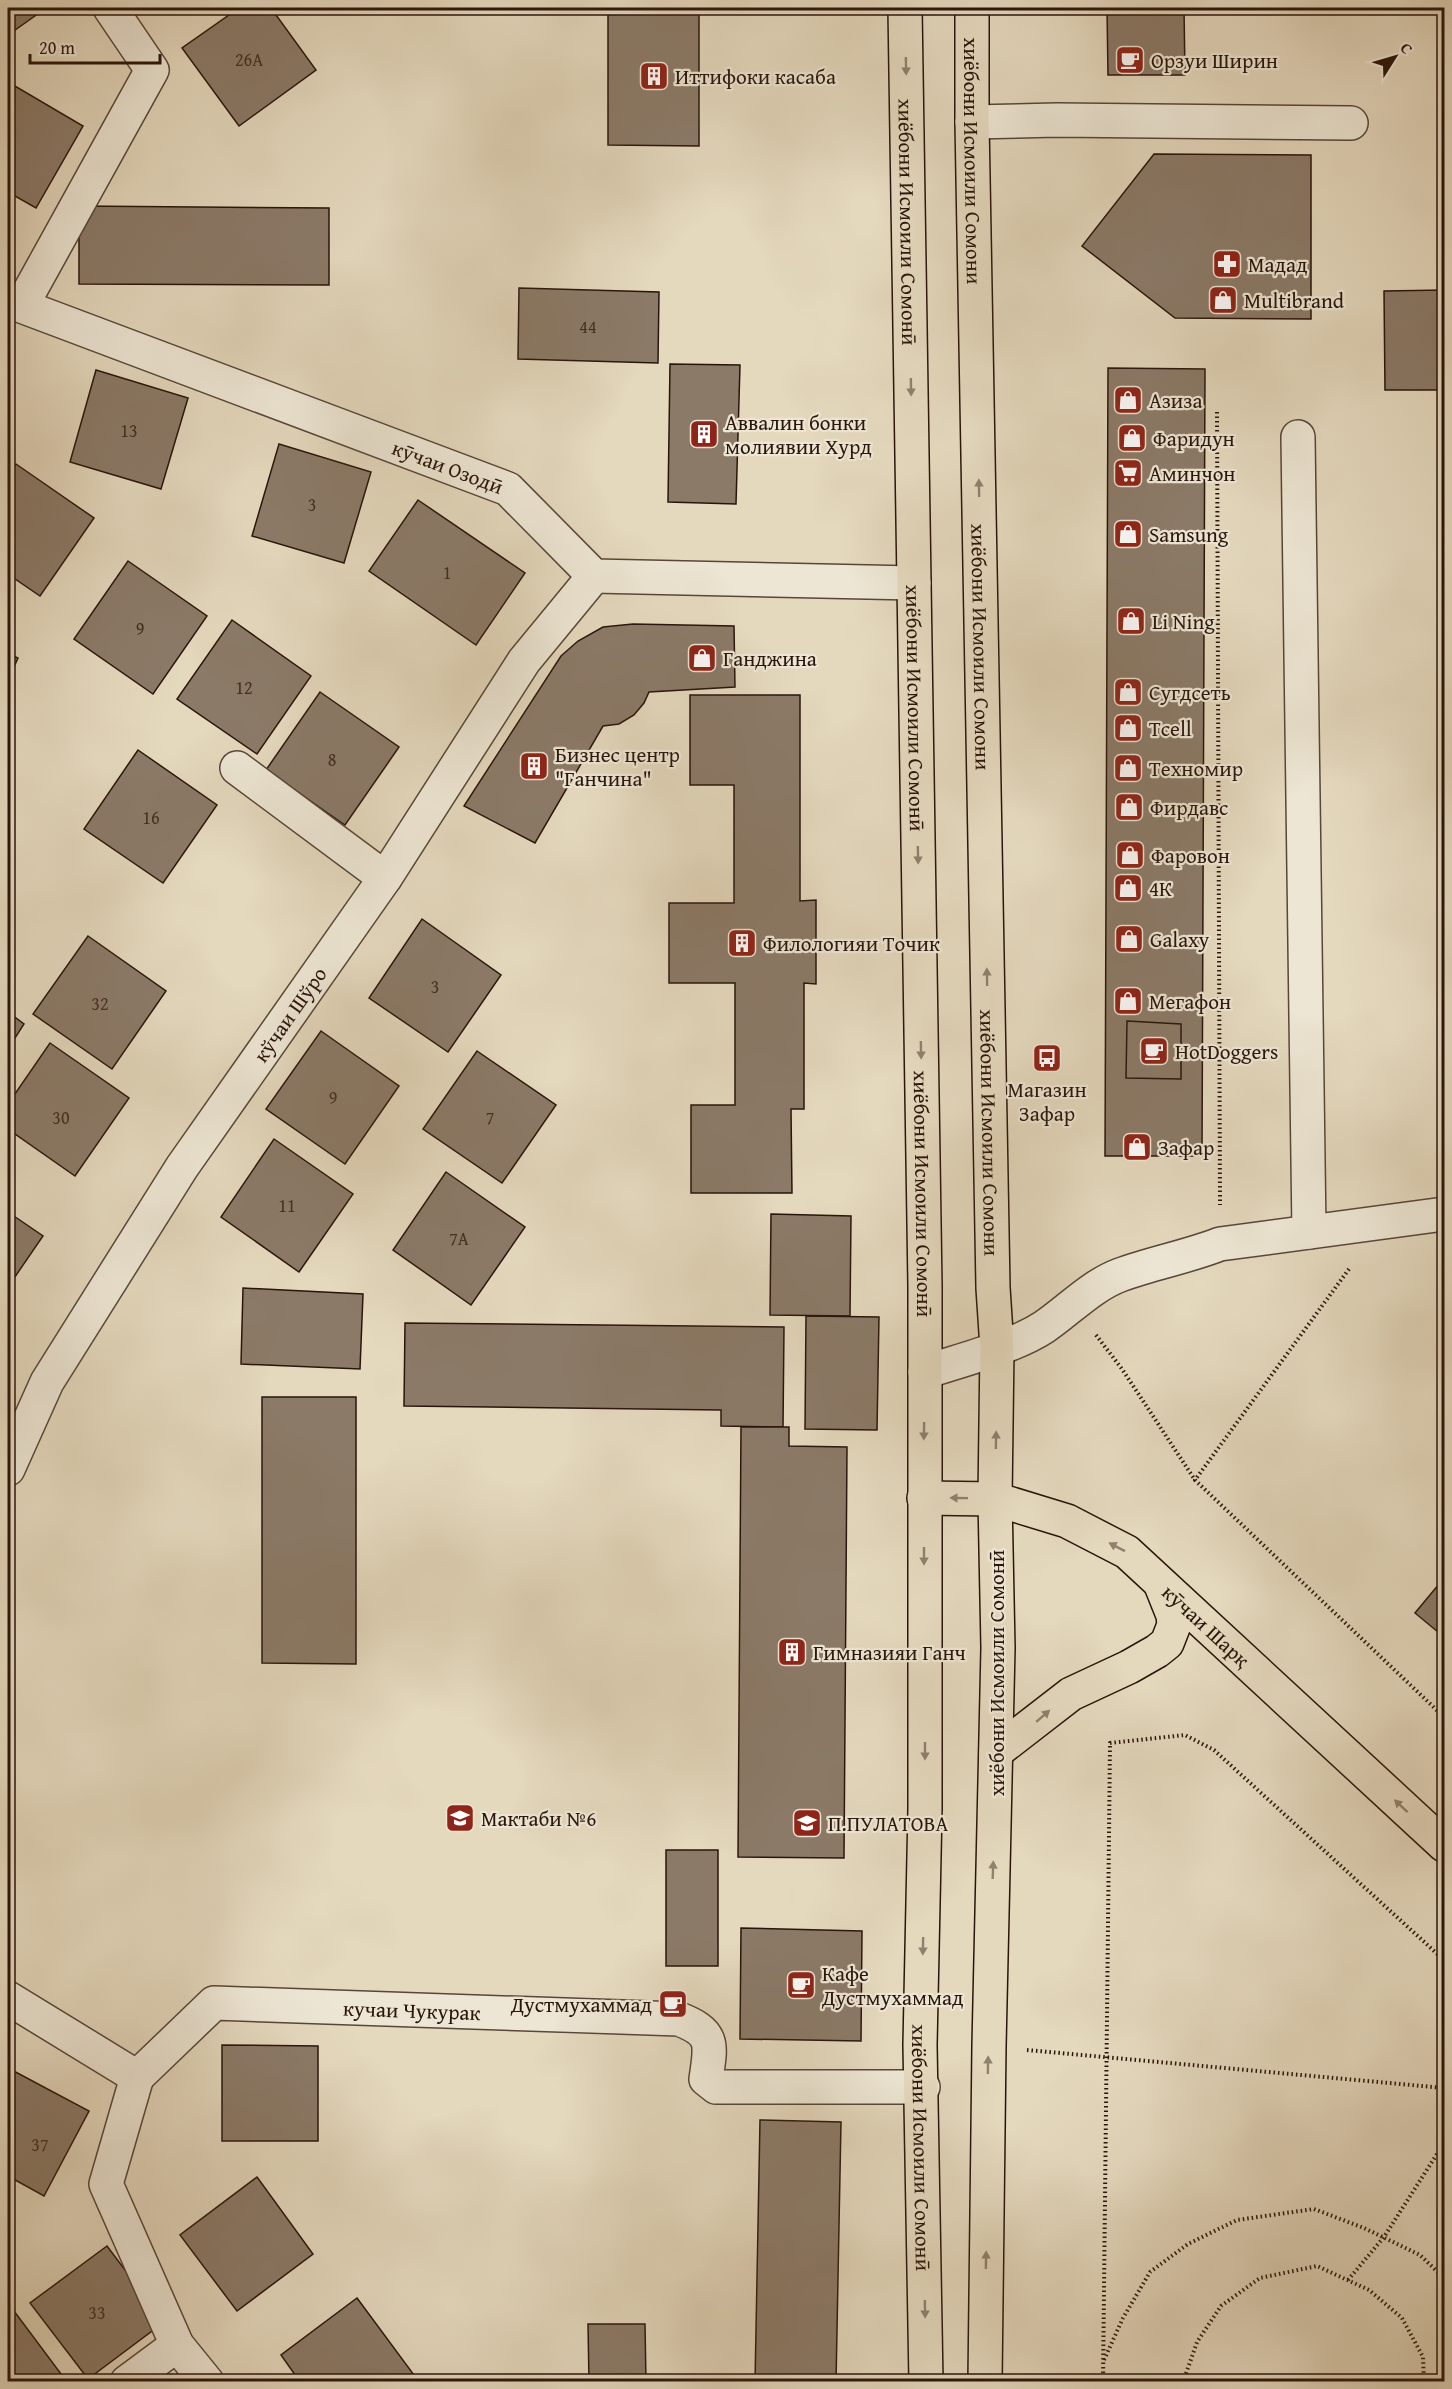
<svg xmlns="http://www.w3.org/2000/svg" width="1452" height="2389" font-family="'Gentium Book Plus',serif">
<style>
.building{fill:#8b7a68;stroke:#2a150c;stroke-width:1.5}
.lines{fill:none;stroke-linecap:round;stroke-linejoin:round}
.minor-casing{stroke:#584638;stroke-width:36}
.major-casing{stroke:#2a150c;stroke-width:36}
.path{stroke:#2a150c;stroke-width:4;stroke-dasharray:1.5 3;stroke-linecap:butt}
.minor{stroke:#ede6d4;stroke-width:33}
.major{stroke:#e4d8bd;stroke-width:33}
.oneway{fill:#90806d}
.labels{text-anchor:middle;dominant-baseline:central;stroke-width:4.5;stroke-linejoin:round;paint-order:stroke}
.number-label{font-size:18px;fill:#422e23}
.poi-label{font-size:21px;fill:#2a150c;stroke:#ede6d4;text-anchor:start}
.street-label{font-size:21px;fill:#2a150c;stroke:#ede6d4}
</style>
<rect width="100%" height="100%" fill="#e4d8bd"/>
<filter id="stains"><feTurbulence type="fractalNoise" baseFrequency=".00333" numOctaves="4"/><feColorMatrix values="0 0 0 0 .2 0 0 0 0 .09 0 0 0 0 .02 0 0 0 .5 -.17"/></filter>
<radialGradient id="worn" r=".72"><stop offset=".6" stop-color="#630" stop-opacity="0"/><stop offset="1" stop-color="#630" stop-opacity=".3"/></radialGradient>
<!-- building -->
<g class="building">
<polygon points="8,8 46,8 8,35"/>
<polygon points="239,8 271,8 316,70 239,126 182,48"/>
<polygon points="608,8 699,8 699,146 608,145"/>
<polygon points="1107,8 1184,8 1185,75 1108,75"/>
<polygon points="8,82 83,126 36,208 8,192"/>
<polygon points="1154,154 1311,155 1311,319 1175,318 1082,246"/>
<polygon points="79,206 329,208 329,285 79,284"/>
<polygon points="519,288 659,292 658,363 518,359"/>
<polygon points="1444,290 1444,390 1385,390 1384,291"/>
<polygon points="670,364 740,365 736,504 668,502"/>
<polygon points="1108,368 1205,369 1202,1156 1105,1156"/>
<polygon points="96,370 188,398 161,489 70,462"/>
<polygon points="279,444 371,472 344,563 252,536"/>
<polygon points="16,464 94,518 40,596 8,574 8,475"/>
<polygon points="418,500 525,573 476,645 369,571"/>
<polygon points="128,561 207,616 153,694 74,639"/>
<polygon points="232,620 311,676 257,754 177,699"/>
<polygon points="633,624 734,626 735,687 649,692 644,703 634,715 619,724 603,726 535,843 464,806 561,656 578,641 603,627"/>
<polygon points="8,653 18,658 8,680"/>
<polygon points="320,692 399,747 345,825 266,770"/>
<polygon points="690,695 800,695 800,901 816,900 816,984 804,983 804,1109 791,1109 792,1193 691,1193 691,1105 735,1105 735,983 669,983 669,903 734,903 734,785 690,785"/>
<polygon points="138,750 217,805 163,883 84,829"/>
<polygon points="422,919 501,975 448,1052 369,998"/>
<polygon points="88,936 166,991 112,1069 33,1014"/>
<polygon points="8,1012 24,1024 8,1049"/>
<polygon points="1127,1021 1181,1024 1181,1079 1126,1078"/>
<polygon points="321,1031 399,1086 345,1164 266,1109"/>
<polygon points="50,1043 129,1098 75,1176 8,1129 8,1104"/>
<polygon points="477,1051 556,1105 502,1183 423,1129"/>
<polygon points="274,1139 353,1194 299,1272 221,1217"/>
<polygon points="446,1172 525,1227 471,1305 393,1250"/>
<polygon points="8,1212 43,1236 8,1287"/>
<polygon points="771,1214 851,1216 850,1316 770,1315"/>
<polygon points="243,1288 363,1294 360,1369 241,1364"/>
<polygon points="806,1316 879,1317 877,1430 805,1429"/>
<polygon points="405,1323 784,1327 783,1427 721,1426 721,1410 404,1406"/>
<polygon points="262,1397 356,1397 356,1664 262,1663"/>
<polygon points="741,1427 789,1427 789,1446 847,1447 844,1858 738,1857"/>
<polygon points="1444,1578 1444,1637 1415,1613"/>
<rect x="666" y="1850" width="52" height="116"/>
<polygon points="741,1928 862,1931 861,2041 740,2039"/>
<polygon points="222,2045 318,2046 318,2141 222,2141"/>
<polygon points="8,2068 89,2111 44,2196 8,2176"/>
<polygon points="760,2120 841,2122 836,2382 755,2382"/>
<polygon points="257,2177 313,2254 237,2311 180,2235"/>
<polygon points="107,2246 164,2322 88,2379 30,2303"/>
<polygon points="357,2298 414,2375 405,2382 300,2382 281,2355"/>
<polygon points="14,2311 67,2382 8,2382 8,2316"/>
<polygon points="588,2324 645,2324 646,2382 589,2382"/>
</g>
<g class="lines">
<!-- minor casing -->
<g class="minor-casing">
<g id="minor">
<polyline points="972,122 1057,120 1351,123"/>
<path id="s1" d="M8,301L508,489L594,576L914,583"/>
<polyline points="22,305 152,70 110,8"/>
<polyline points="1298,437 1309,1232"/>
<polyline points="237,768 385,878"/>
<path d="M925,1372C961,1360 1014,1347 1044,1327C1069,1310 1091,1286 1120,1275C1152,1263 1187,1257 1220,1244L1444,1214"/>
<path id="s2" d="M8,1469L47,1382L182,1167L385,878L524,661L594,576"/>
<path id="s3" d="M8,1998L137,2077L214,2003L679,2019C715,2033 711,2044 706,2079L716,2087H923"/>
<polyline points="137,2077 106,2184 177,2345 207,2382"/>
<polyline points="127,2382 177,2345"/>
</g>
</g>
<!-- major casing -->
<g class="major-casing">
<g id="major">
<path id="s4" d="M905,8L925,1286V1808L920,2045L926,2382"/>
<path id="s5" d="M972,8V122L993,1288L997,1348L995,1499L998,1648L989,2046L985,2382"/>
<path id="s6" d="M924,1498L995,1499L1067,1521L1127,1552L1444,1845"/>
<polyline points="996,1752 1071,1694 1129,1667 1157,1651 1167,1643 1174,1625 1173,1615 1161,1585"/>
</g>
</g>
<!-- path -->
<g class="path">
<polyline points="1217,412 1220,1205"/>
<polyline points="1349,1269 1195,1480 1444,1717"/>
<polyline points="1096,1335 1122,1369 1195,1480"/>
<polyline points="1027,2050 1444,2088"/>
<polyline points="1348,2280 1384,2237 1444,2143"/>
<polyline points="1104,2360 1123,2318 1150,2272 1188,2244 1237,2220 1314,2209 1364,2228 1420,2255 1444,2278"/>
<polyline points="1103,2382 1110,1743 1185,1735 1214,1750 1444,1960"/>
<polyline points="1183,2382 1197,2342 1221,2306 1260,2278 1317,2266 1369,2290 1402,2318 1423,2357 1424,2382"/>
</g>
<!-- minor -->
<use href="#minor" class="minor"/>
<!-- major -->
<use href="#major" class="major"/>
</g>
<!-- one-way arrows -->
<defs><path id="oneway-solid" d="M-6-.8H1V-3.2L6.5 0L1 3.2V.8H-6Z" transform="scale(1.5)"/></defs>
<g class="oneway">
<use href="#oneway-solid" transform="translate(906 66) rotate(89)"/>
<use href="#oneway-solid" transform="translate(911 387) rotate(89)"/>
<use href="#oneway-solid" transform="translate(979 488) rotate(-91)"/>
<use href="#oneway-solid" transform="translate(918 855) rotate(89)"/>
<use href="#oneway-solid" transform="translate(987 977) rotate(-91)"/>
<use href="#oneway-solid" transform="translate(921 1050) rotate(89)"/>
<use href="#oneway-solid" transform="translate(924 1431) rotate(91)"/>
<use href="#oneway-solid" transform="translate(996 1440) rotate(-89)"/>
<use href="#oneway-solid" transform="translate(959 1498) rotate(-179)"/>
<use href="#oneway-solid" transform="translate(1117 1547) rotate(-153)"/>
<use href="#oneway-solid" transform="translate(924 1556) rotate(90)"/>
<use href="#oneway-solid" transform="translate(1043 1716) rotate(-41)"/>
<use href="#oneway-solid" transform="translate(925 1751) rotate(90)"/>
<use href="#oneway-solid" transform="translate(1401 1806) rotate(-137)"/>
<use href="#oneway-solid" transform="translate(993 1870) rotate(-88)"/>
<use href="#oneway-solid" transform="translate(923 1946) rotate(91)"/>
<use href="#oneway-solid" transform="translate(988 2065) rotate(-89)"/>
<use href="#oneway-solid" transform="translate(986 2260) rotate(-89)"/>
<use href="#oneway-solid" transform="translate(925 2309) rotate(89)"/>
</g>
<!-- icons -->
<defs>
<g id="cafe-square" transform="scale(1.5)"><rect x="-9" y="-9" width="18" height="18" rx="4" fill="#8f2418" stroke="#ede6d4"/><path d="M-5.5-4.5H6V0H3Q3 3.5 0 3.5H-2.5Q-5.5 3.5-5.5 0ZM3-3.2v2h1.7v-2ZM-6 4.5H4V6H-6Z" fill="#fff"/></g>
<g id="building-square" transform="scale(1.5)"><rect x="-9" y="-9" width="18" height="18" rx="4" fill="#8f2418" stroke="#ede6d4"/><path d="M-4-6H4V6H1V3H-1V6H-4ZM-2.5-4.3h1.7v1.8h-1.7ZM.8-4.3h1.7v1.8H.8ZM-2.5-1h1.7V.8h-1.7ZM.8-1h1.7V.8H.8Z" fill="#fff"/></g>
<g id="pharmacy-square" transform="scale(1.5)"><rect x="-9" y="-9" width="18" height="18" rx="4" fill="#8f2418" stroke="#ede6d4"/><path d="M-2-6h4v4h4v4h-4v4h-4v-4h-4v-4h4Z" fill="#fff"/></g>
<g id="shop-square" transform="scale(1.5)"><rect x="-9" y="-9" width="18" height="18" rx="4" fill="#8f2418" stroke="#ede6d4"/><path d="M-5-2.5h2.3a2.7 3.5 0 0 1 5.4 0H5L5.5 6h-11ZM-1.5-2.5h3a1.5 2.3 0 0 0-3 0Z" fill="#fff"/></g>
<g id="supermarket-square" transform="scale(1.5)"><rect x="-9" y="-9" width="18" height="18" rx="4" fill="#8f2418" stroke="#ede6d4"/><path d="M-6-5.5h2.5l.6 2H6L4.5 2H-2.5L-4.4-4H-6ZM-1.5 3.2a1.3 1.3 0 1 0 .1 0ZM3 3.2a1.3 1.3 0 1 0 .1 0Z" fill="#fff"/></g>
<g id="bus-square" transform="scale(1.5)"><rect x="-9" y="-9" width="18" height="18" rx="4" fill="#8f2418" stroke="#ede6d4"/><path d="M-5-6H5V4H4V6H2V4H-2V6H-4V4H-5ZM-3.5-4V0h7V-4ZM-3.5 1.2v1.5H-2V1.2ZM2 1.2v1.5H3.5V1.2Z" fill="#fff"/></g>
<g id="school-square" transform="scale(1.5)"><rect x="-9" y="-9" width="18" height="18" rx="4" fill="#8f2418" stroke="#ede6d4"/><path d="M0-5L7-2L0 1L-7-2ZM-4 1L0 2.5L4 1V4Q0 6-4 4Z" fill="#fff"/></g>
</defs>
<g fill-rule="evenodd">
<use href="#cafe-square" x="1130" y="60"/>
<use href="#building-square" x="654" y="76"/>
<use href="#pharmacy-square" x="1227" y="264"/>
<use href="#shop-square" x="1223" y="300"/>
<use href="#shop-square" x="1128" y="400"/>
<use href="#building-square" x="704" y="434"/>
<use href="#shop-square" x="1132" y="438"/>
<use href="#supermarket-square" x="1128" y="473"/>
<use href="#shop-square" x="1128" y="534"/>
<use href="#shop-square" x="1131" y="621"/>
<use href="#shop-square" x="702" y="658"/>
<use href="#shop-square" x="1128" y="692"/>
<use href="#shop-square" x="1128" y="728"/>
<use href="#building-square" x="534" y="766"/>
<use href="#shop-square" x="1128" y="768"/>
<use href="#shop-square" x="1129" y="807"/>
<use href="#shop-square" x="1130" y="855"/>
<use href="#shop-square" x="1128" y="888"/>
<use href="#shop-square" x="1129" y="939"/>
<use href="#building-square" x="742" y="943"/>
<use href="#shop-square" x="1128" y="1001"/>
<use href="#cafe-square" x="1154" y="1051"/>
<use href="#bus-square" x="1047" y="1058"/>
<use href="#shop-square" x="1137" y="1147"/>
<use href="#building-square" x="792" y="1652"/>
<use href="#school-square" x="460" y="1818"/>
<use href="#school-square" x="807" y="1823"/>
<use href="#cafe-square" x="801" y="1985"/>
<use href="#cafe-square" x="673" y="2004"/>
</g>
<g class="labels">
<!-- number labels -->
<g class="number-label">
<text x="249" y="59">26А</text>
<text x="588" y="326">44</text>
<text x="129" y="430">13</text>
<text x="312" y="504">3</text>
<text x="447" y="572">1</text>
<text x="140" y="628">9</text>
<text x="244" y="687">12</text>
<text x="332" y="759">8</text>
<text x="151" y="817">16</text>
<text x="435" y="986">3</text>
<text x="100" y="1003">32</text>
<text x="333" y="1097">9</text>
<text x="61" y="1117">30</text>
<text x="490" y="1117">7</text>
<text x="287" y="1205">11</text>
<text x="459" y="1238">7А</text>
<text x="40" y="2144">37</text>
<text x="97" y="2312">33</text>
</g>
<!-- poi labels -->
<g class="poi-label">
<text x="1151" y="60">Орзуи Ширин</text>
<text x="675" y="76">Иттифоки касаба</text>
<text x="1248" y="264">Мадад</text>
<text x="1244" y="300">Multibrand</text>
<text x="1149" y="400">Азиза</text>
<text x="725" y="422">Аввалин бонки<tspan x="725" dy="24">молиявии Хурд</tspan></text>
<text x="1153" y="438">Фаридун</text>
<text x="1149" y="473">Аминчон</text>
<text x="1149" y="534">Samsung</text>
<text x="1152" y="621">Li Ning</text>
<text x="723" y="658">Ганджина</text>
<text x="1149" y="692">Сугдсеть</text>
<text x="1149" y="728">Tcell</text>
<text x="555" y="754">Бизнес центр<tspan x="555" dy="24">"Ганчина"</tspan></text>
<text x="1149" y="768">Техномир</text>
<text x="1150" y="807">Фирдавс</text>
<text x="1151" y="855">Фаровон</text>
<text x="1149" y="888">4К</text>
<text x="1150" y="939">Galaxy</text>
<text x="763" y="943">Филологияи Точик</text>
<text x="1149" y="1001">Мегафон</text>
<text x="1175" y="1051">HotDoggers</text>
<text x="1047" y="1089" text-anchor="middle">Магазин<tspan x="1047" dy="24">Зафар</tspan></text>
<text x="1158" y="1147">Зафар</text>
<text x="813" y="1652">Гимназияи Ганч</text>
<text x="481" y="1818">Мактаби №6</text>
<text x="828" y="1823">П.ПУЛАТОВА</text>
<text x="822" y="1973">Кафе<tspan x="822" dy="24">Дустмухаммад</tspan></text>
<text x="652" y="2004" text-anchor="end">Дустмухаммад</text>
</g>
<!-- street labels -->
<g class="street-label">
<text stroke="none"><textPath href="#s5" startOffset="153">хиёбони Исмоили Сомони</textPath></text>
<text stroke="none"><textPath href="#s4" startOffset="214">хиёбони Исмоили Сомонӣ</textPath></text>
<text stroke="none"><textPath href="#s1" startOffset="470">кӯчаи Озодӣ</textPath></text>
<text stroke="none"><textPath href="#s5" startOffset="639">хиёбони Исмоили Сомони</textPath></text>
<text stroke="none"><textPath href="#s4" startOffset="700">хиёбони Исмоили Сомонӣ</textPath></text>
<text stroke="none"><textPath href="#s2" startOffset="536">кўчаи Шўро</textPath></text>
<text stroke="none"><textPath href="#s5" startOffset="1125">хиёбони Исмоили Сомони</textPath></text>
<text stroke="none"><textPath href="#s4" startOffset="1186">хиёбони Исмоили Сомонӣ</textPath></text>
<text stroke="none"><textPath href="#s6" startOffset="322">кӯчаи Шарқ</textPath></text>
<text transform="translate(996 1673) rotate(-90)">хиёбони Исмоили Сомонӣ</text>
<text stroke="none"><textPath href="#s3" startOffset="456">кучаи Чукурак</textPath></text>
<text stroke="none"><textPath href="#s4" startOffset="2140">хиёбони Исмоили Сомонӣ</textPath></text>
</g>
</g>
<!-- margin -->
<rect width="1452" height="2389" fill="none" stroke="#e4d8bd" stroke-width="30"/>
<rect x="9" y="9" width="1434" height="2371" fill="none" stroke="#2a150c" stroke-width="3"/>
<rect x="15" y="15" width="1422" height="2359" fill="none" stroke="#2a150c" stroke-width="1.5"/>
<!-- north arrow -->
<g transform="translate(1395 57) rotate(53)" stroke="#ede6d4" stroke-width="4.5" paint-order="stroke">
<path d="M0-4.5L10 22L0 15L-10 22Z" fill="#2a150c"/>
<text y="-9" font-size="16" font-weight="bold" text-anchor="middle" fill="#2a150c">С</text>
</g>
<!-- scale -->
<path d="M30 54v9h130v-9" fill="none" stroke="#2a150c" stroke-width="3"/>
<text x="39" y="54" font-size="18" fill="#2a150c" stroke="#ede6d4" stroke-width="4.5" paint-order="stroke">20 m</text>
<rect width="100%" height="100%" filter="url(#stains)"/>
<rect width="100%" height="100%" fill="url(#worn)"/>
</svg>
